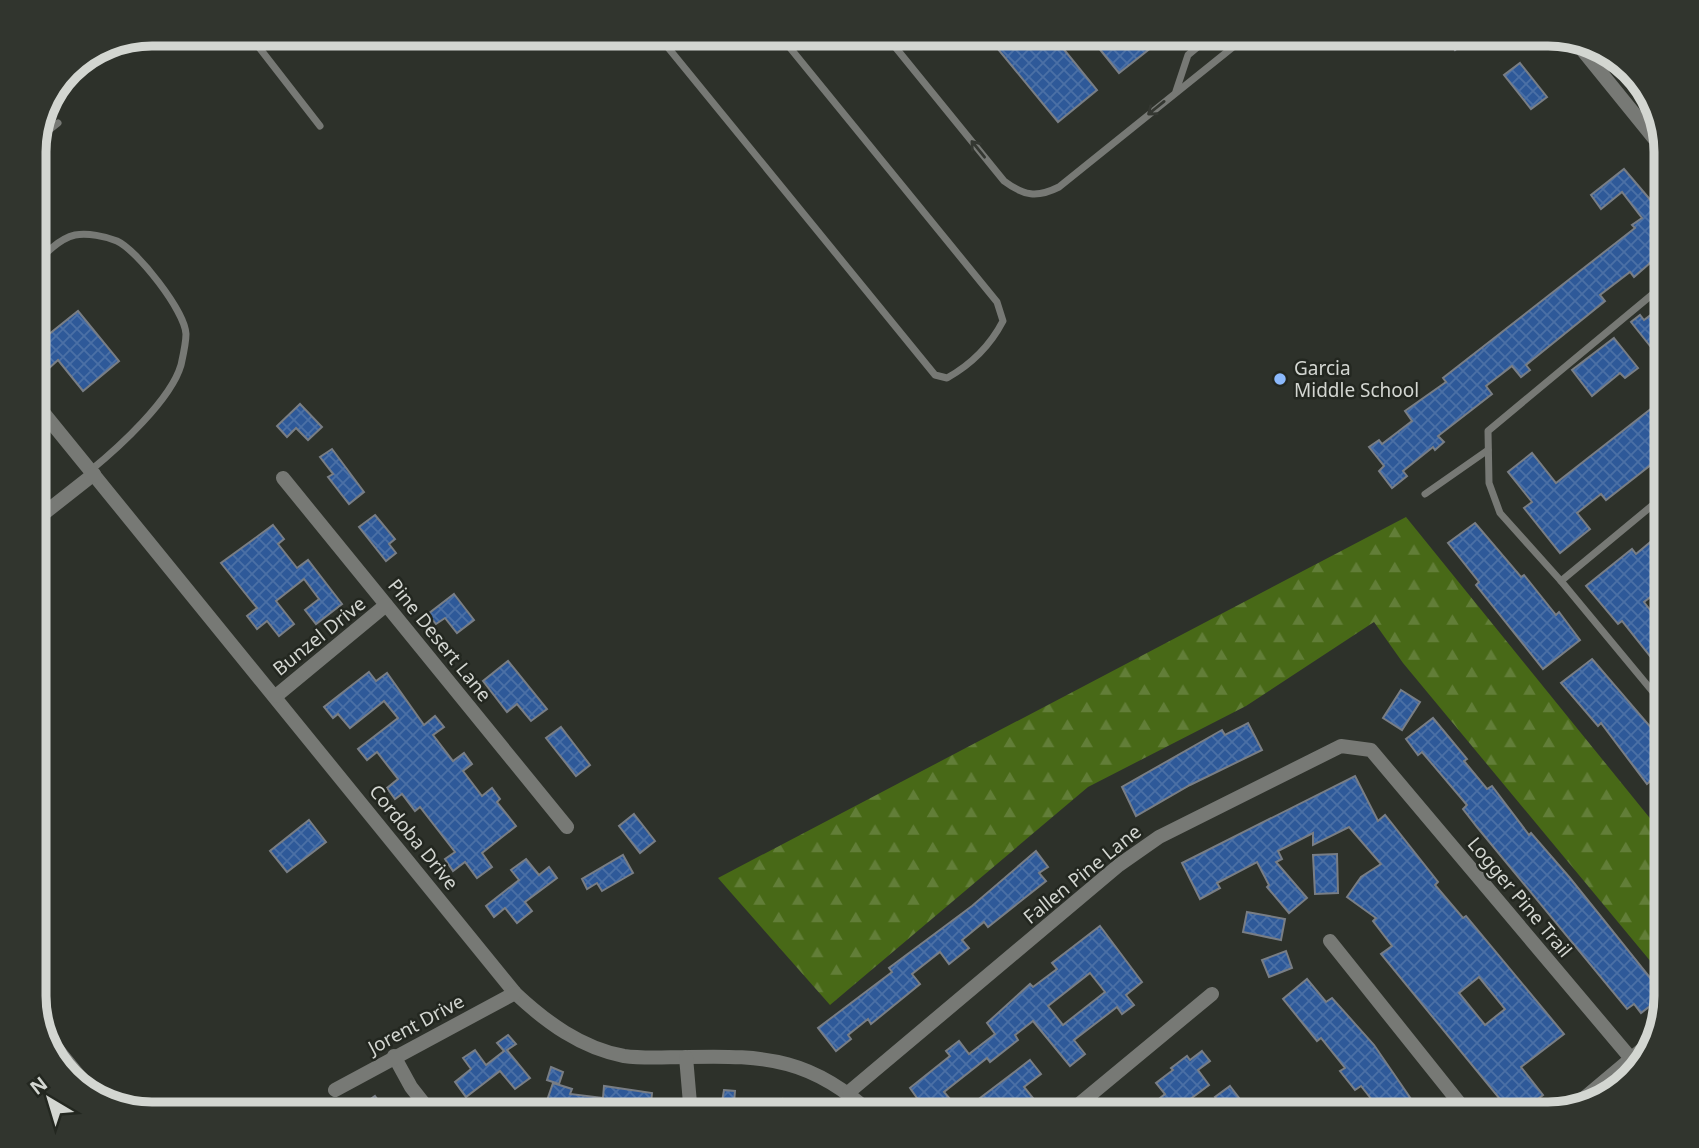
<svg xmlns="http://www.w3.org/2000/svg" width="1699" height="1148" font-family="'Noto Sans',sans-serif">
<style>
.forest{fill:url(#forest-firs)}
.building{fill:url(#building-cross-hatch);stroke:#797e85;stroke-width:2;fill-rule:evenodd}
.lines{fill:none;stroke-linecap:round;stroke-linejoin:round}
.lane{stroke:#777975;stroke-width:7}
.street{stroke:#777975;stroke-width:14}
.oneway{stroke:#343731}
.poi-dot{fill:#8cb9fc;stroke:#232720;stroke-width:2.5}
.labels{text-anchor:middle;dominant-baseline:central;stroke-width:5;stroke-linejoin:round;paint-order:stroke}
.poi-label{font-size:19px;fill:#d3d6d1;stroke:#232720;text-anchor:start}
.street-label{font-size:19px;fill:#d3d6d1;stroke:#232720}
.rim{fill:none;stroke:#d3d6d1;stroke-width:9}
</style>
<defs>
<pattern id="forest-firs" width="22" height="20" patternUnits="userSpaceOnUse" patternTransform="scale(1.75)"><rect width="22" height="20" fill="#486917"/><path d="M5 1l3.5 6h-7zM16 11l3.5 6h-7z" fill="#627e38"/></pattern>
<pattern id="building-cross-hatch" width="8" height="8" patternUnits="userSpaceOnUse" patternTransform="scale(1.75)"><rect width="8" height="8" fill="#2e5999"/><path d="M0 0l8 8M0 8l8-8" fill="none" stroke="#4b70a6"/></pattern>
</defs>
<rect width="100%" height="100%" fill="#2d312a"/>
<!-- forest -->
<polygon class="forest" points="1406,517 1666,838 1666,980 1403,663 1374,622 1246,706 1088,787 830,1005 718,878"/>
<!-- building -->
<g class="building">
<polygon points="1457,34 1476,34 1455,50 1448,41"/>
<polygon points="1053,36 1097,90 1058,122 988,37"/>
<polygon points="1089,36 1166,36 1119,73"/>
<polygon points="1520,63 1547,97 1531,109 1504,75"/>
<polygon points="1624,169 1653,203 1659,198 1666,206 1666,249 1634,277 1630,272 1600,295 1605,301 1526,365 1530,370 1521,377 1512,366 1486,386 1492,394 1438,436 1444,442 1435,450 1433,447 1403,471 1407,476 1392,488 1379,471 1384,466 1369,447 1379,440 1382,444 1412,421 1405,411 1446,382 1443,378 1635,228 1632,225 1642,218 1622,192 1601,209 1591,195"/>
<polygon points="1666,303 1666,366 1631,322 1640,315 1644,320"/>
<polygon points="78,311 119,361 83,391 58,360 47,370 33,353 33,347"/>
<polygon points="1614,338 1638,368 1625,378 1620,373 1592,396 1572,370"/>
<polygon points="1666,397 1666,453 1606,500 1601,494 1577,513 1590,529 1560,553 1524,508 1532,502 1508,472 1532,453 1556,483"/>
<polygon points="300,404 322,427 308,440 296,428 287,437 277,426"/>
<polygon points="332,449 364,492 349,504 328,477 333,474 320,457"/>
<polygon points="375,515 395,539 389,544 396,553 386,561 359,527"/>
<polygon points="1475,523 1521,577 1524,575 1556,615 1559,612 1580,640 1543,669 1476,585 1479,582 1448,543"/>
<polygon points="273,525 284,539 278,544 297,568 308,560 342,604 316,624 305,610 319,599 304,579 276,601 294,624 279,636 267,621 257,629 247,616 257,608 221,563"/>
<polygon points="1666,529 1666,585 1644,602 1658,620 1666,613 1666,652 1654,661 1622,621 1618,624 1586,586 1632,549 1636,554"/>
<polygon points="454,594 474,620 457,633 445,618 436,624 428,614"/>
<polygon points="1592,659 1666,745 1666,767 1647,784 1601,723 1598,726 1561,683"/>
<polygon points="508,661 547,709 531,721 517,704 507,712 483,681"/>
<polygon points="369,672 376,681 387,673 424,725 435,716 444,727 433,735 453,761 464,753 472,764 463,771 482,796 492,788 500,799 497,802 516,826 482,853 492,867 477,878 465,862 453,871 445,859 455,852 420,807 415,811 402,794 395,799 387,788 398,779 377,752 367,760 358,749 398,718 384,701 350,728 338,714 333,718 324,707"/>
<polygon points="1401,690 1420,702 1402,730 1383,718"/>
<polygon points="1433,718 1467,759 1464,761 1487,789 1492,786 1529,835 1531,833 1570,878 1664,995 1641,1013 1634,1004 1627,1009 1477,827 1463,809 1467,805 1422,752 1418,755 1406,739"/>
<polygon points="1248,723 1262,750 1190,785 1136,816 1122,787 1222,730 1225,735"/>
<polygon points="561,727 590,765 576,776 546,738"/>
<path d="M1355,776L1378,821L1385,815L1438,882L1435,885L1463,918L1466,916L1564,1034L1521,1067L1543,1095L1517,1115H1513L1381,954L1392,946L1373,921L1376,918L1347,897L1361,877L1381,864L1349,827L1313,845V833L1278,851L1282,859L1276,862L1307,898L1289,913L1267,887L1269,885L1257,862L1217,883L1220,888L1200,899L1182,863ZM1479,977L1505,1009L1485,1025L1459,993Z"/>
<polygon points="634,814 655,841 640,853 619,826"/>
<polygon points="309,820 326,842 287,872 270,851"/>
<polygon points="1036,851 1048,867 1039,873 1046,881 988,927 984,922 962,940 969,948 949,964 940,952 912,974 920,984 871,1024 868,1019 848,1035 851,1039 836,1051 818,1028 892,972 889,968 972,906"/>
<polygon points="1337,854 1338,893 1315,894 1313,855"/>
<polygon points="623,855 633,873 602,891 597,883 587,889 582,879"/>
<polygon points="526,859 539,875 549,867 557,878 525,902 532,911 517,923 505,908 494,917 486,906 519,880 511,870"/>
<polygon points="1247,912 1285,919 1281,940 1243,932"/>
<path d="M1100,926L1142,982L1126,995L1134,1005L1122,1014L1117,1007L1074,1040L1085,1054L1070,1066L1033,1021L1015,1035L1018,1040L990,1062L987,1058L944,1092L951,1100L932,1115H916L908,1105L917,1098L910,1088L950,1056L946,1051L959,1041L969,1054L995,1034L987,1023L1030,984L1033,987L1057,969L1052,963ZM1090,973L1105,992L1063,1025L1048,1006Z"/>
<polygon points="1286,951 1292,968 1269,977 1262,960"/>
<polygon points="1307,979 1326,1002 1332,998 1374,1045 1422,1115 1384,1115 1361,1086 1355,1090 1340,1071 1345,1068 1321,1038 1317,1041 1283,999"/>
<polygon points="508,1035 516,1044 507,1050 530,1078 515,1089 500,1071 466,1097 455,1082 471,1069 463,1058 475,1050 486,1065 504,1051 497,1043"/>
<polygon points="1202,1051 1210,1061 1198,1070 1209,1085 1169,1115 1139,1115 1165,1094 1156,1083 1173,1070 1171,1068 1187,1056 1190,1060"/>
<polygon points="1030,1060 1041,1074 1024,1087 1033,1098 1018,1110 1022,1115 1003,1115 999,1110 992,1115 973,1115 967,1108"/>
<polygon points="551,1067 563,1072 559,1084 547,1080"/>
<polygon points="553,1083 572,1089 570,1094 603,1098 604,1086 652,1093 651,1103 681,1109 681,1115 542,1115"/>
<polygon points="1230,1086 1252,1115 1229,1115 1215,1097"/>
<polygon points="724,1090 735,1091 734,1103 771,1108 770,1115 720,1114"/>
<polygon points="375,1096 389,1115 363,1115 358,1108"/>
<polygon points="783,1099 795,1105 791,1115 775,1115"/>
</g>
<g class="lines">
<!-- lane -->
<g class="lane">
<path d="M887,37L1004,181C1024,196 1037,198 1059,187L1248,35"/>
<path d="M661,39L935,375L947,378C972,364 990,346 1003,321L997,302L782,38"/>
<polyline points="254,41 320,126"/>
<polyline points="1176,91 1188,55 1212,35"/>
<polyline points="34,142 58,123"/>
<path d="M33,267C44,255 58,239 75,235C88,233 105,236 117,241C137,250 185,311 186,334C186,343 183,356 181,365C171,400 118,448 91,470"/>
<polyline points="33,307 33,329"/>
<polyline points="1425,494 1488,450"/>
<polyline points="1561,581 1666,494"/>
<polyline points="1663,704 1561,581 1500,513 1489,483 1488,431 1666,283"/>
<polyline points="38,1020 103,1100"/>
</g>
<!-- street -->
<g class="street">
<polyline points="1576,42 1666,153"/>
<path d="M33,400L515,993C546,1022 581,1048 624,1056C645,1059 667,1057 688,1057C767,1055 813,1059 873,1115"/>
<polyline points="283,478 567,827"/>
<polyline points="33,522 94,474"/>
<polyline points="276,696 386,605"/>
<polyline points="1663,704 1666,701"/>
<polyline points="1330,941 1469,1115"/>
<polyline points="394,1056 411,1087 433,1115"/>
<polyline points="686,1057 691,1115"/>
<polyline points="335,1090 515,993"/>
<polyline points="849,1092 1119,865 1159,837 1341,746 1371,750 1639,1068"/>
<polyline points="1571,1109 1652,1041"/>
<polyline points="1066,1115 1212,994"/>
<polyline points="1310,1115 1315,1111"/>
</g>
</g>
<!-- one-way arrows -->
<defs><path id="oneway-shaft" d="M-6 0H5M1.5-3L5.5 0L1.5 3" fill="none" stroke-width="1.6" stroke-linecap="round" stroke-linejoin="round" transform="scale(1.75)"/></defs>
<g class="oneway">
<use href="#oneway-shaft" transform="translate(1156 108) rotate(141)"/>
<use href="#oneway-shaft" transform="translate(978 149) rotate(-129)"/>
</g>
<!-- markers -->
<circle class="poi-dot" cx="1280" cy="379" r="7"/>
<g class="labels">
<!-- poi labels -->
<g class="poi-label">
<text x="1294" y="368">Garcia<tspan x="1294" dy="22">Middle School</tspan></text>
</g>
<!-- street labels -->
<g class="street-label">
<text transform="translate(319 636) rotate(-39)">Bunzel Drive</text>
<text transform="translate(440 640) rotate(51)">Pine Desert Lane</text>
<text transform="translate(414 837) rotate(51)">Cordoba Drive</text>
<text transform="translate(1082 874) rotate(-39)">Fallen Pine Lane</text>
<text transform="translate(1520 897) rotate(50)">Logger Pine Trail</text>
<text transform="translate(416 1024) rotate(-28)">Jorent Drive</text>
</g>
</g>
<!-- crop -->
<path d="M0 0H1699V1148H0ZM152 46H1548A106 106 0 0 1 1654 152V996A106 106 0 0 1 1548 1102H152A106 106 0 0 1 46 996V152A106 106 0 0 1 152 46Z" fill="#31352e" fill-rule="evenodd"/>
<path class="rim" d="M152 46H1548A106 106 0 0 1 1654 152V996A106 106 0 0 1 1548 1102H152A106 106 0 0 1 46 996V152A106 106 0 0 1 152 46Z"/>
<!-- north arrow -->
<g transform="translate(49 1099) rotate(322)" stroke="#232720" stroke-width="5" paint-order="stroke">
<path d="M0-5L12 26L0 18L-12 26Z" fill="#d3d6d1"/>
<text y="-10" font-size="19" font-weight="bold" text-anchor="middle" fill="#d3d6d1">N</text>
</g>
</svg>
